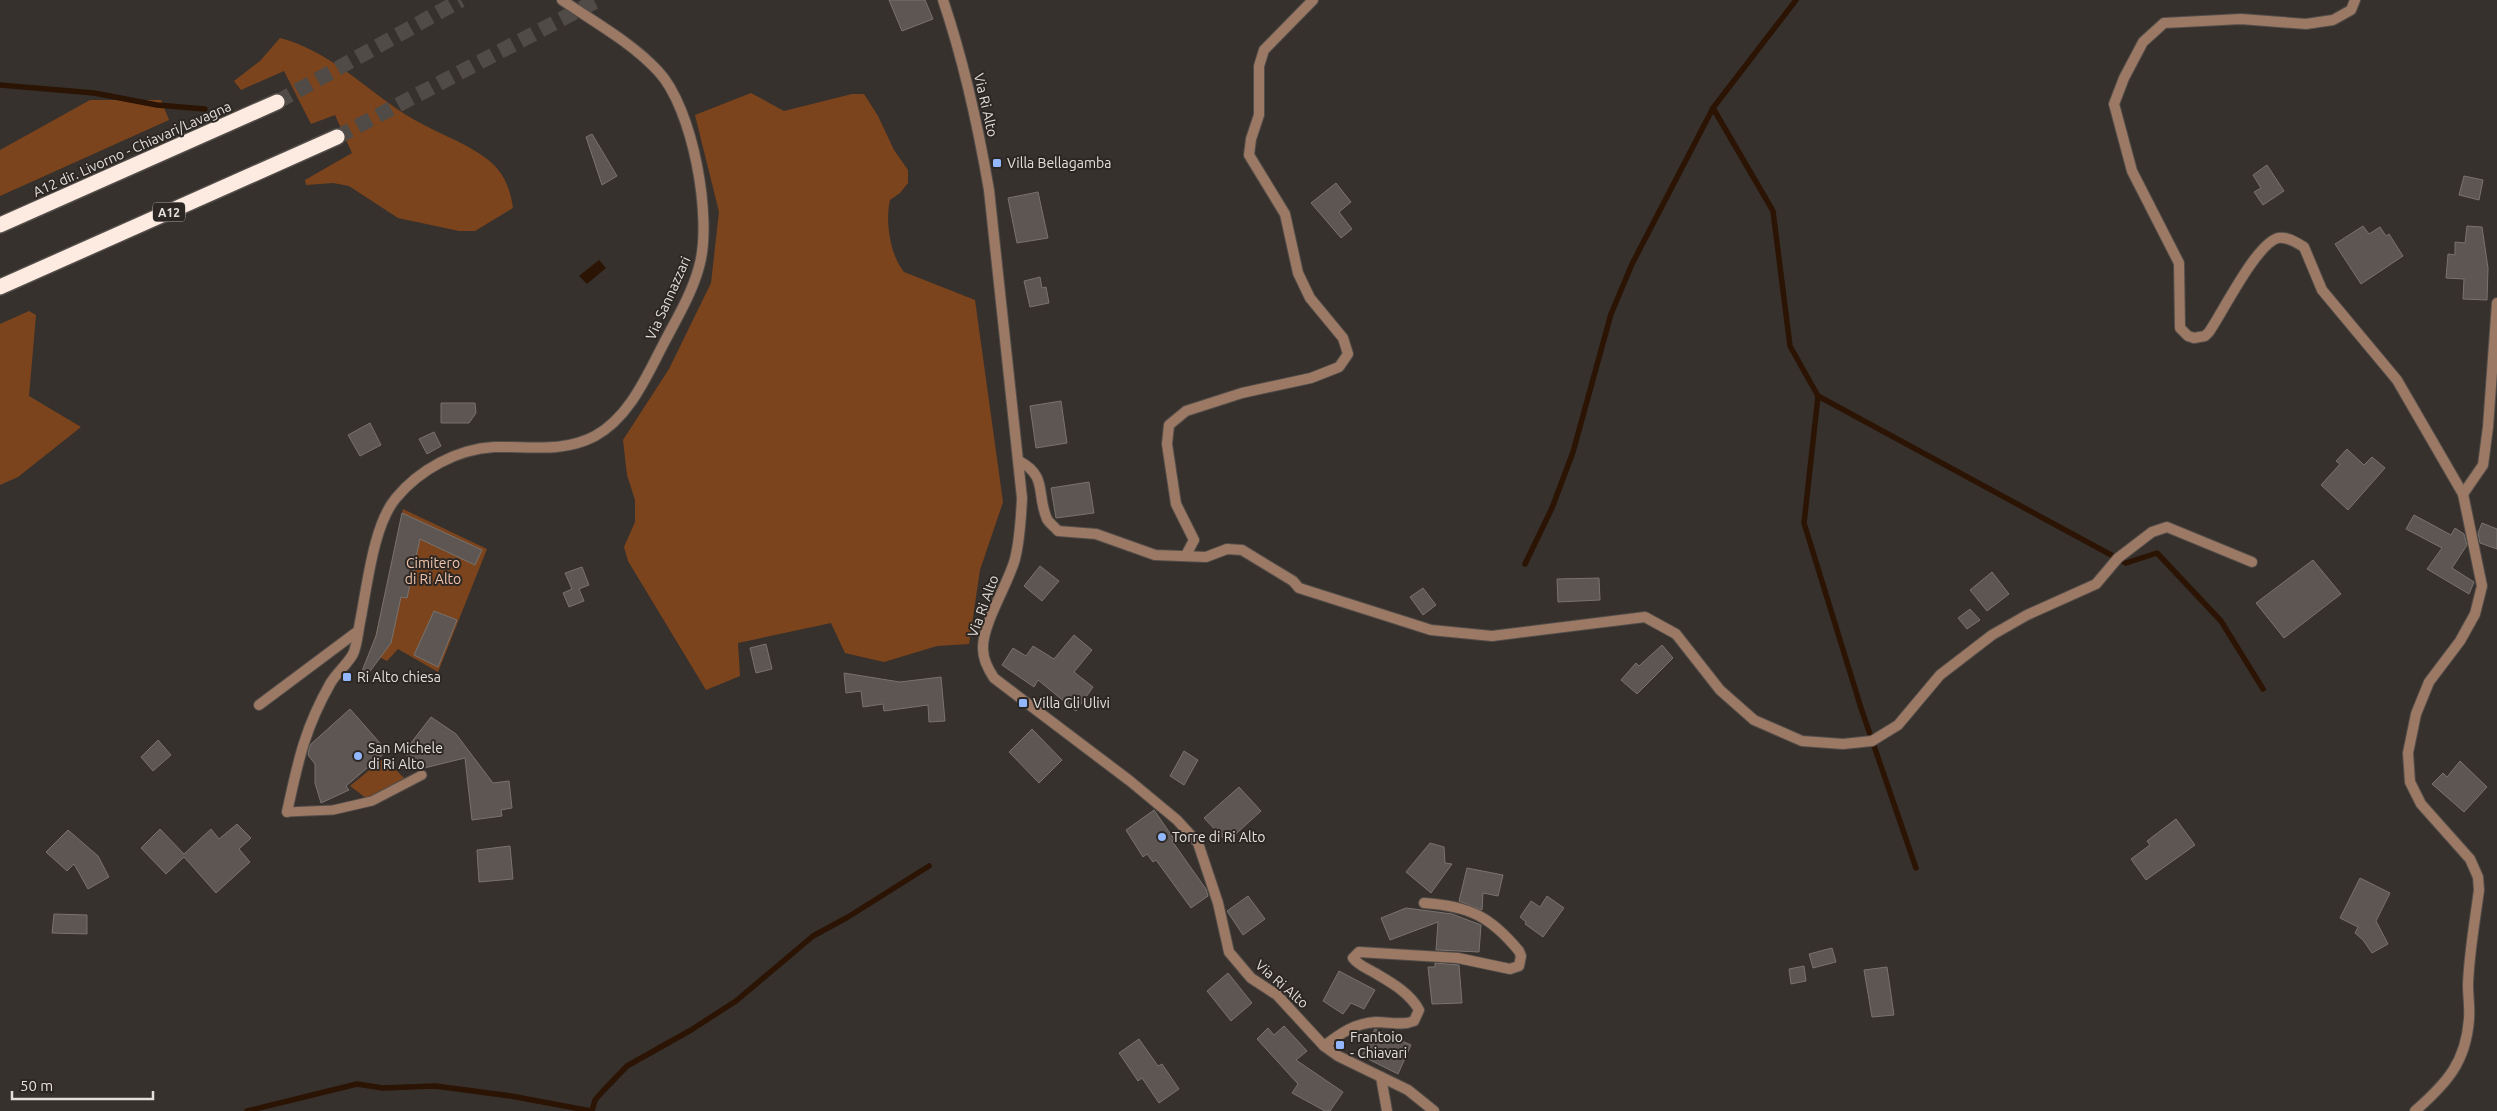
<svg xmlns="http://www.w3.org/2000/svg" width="2497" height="1111" font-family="Ubuntu,sans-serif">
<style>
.green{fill:#7c441c}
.water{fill:#2b1404}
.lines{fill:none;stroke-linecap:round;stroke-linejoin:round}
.stream{stroke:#2b1404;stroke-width:5.5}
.building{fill:#5d5652;stroke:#79726e}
.motorway-tunnel{stroke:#514b47;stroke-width:15;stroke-dasharray:15 8;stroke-linecap:butt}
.service-casing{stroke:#534d49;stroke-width:11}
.minor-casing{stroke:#534d49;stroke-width:12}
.tertiary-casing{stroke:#534d49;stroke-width:12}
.motorway-casing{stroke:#534d49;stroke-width:18}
.service{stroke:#9b7964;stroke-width:9}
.minor{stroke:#9b7964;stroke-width:10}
.tertiary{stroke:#9b7964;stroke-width:10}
.motorway{stroke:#fdebe1;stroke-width:15}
.poi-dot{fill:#92b7fd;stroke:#2d2724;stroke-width:2}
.labels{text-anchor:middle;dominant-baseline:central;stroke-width:4;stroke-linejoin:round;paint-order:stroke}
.shield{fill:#2d2724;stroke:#ada8a6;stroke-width:1}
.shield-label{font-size:12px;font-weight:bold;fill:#e4e0dd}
.street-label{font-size:14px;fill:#e4e0dd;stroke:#2d2724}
.poi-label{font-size:14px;fill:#e4e0dd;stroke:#2d2724;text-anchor:start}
.park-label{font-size:14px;fill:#f1c6ad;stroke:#2d2724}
</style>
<rect width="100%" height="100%" fill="#37312d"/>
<!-- green -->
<g class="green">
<path d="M280,38C327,50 364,87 403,113C430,131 462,140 487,159C504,172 510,188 513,208L475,231H459L398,218L349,186L333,183L306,185L305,180L352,153L335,115L311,124L284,71L241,90L234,81L260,61Z"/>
<path d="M751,93L784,111L852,94H864L878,116L894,150L908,170V183L900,193L890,200C885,221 890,255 904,272L975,300L1003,502L980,570L969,644L937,646L884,662L845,653L831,623L738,643L740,676L706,690L628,561L624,547L635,522V500L627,475L623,440L669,369L711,283L719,212L695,115Z"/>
<polygon points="90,100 161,100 169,120 0,196 0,150"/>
<polygon points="29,311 36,315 29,396 81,427 18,477 0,485 0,324"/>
<polygon points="403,509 487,549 438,672 398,649 387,661 370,652 376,634"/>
<polygon points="384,758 406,780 366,798 350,786"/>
</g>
<!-- water -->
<polygon class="water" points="599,260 606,268 587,284 579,276"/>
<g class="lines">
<!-- stream -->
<g class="stream">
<polyline points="1796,0 1713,108 1773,211 1790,346 1818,396 2126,563 2157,553 2221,621 2263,689"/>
<polyline points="0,85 94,93 157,105 205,109"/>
<polyline points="1818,396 1804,523 1861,708 1916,868"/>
<polyline points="1525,564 1552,508 1573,452 1611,314 1632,264 1713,108"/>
<polyline points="247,1111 357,1084 383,1088 435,1086 511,1096 591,1111"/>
<polyline points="592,1111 595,1100 603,1091 627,1066 691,1030 736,1001 813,936 848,917 929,866"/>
</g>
</g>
<!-- building -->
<g class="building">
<polygon points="889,0 925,0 933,19 902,31"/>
<polygon points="592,134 617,176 602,185 586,137"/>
<polygon points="2267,165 2284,191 2263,205 2254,192 2261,188 2253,175"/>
<polygon points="2464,176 2483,180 2479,200 2459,195"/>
<polygon points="1336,183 1351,202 1339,212 1352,229 1341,238 1311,203"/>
<polygon points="1038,192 1048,238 1017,243 1008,198"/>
<polygon points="2363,226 2369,234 2380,227 2386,236 2389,234 2403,256 2361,284 2335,244"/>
<polygon points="2467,226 2482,227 2488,268 2487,300 2463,299 2464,279 2446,278 2448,254 2455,255 2455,242 2465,243"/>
<polygon points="1040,277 1042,288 1046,287 1049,303 1030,307 1024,281"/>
<polygon points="1061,401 1067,443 1036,448 1030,406"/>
<polygon points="441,403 475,403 476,413 469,423 441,423"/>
<polygon points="370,423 381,445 360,456 348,435"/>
<polygon points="434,432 441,446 427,454 419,439"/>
<polygon points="2347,449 2364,465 2372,457 2385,468 2348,510 2321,485 2340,464 2336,461"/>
<polygon points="1089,482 1094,513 1056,518 1051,488"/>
<polygon points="402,513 482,550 475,565 420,539 407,598 401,597 391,643 365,678 360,676 376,636"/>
<polygon points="2414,515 2451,535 2455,528 2464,534 2467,545 2452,568 2474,582 2469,594 2427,569 2442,548 2406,529"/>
<polygon points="2482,523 2497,529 2497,549 2480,543 2478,533"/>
<polygon points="2313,560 2341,594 2284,638 2256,603"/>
<polygon points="1040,566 1059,581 1042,601 1024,586"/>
<polygon points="582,567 589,585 579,589 584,601 569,607 563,593 572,589 565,573"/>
<polygon points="1992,572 2009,594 1987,611 1970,590"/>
<polygon points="1599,578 1600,600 1558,602 1557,579"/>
<polygon points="1423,588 1436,605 1423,615 1410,597"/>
<polygon points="1970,609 1980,620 1967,629 1958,618"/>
<polygon points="434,611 457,620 438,667 414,655"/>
<polygon points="1074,635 1092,650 1074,672 1093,687 1076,711 1038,680 1034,687 1002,665 1013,648 1026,656 1033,646 1054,659"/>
<polygon points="766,644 772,669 756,673 750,648"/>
<polygon points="1662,645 1673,658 1637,694 1621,680 1636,663 1639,666"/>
<polygon points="844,673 900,682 941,677 945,721 929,722 928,705 884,711 883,704 863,707 861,691 846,693"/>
<polygon points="350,709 387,751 346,786 349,790 321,803 315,783 315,764 308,755 309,749 311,744"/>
<polygon points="431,717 456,734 493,783 509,781 512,808 501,810 502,816 472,820 465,758 420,769 404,752"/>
<polygon points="1032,729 1062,760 1039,783 1009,752"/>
<polygon points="158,740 171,755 153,771 141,757"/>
<polygon points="1184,751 1198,760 1184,785 1170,776"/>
<polygon points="2460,761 2487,787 2464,812 2432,784 2443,773 2447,777"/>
<polygon points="1239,787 1261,811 1227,842 1204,818"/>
<polygon points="1154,810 1174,839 1172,841 1206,889 1208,896 1191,908 1156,860 1153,862 1147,854 1143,857 1126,830"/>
<polygon points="2176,819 2195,845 2146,880 2131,859 2150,845 2147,841"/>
<polygon points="237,824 251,838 239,849 250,862 216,893 184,857 166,874 141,848 160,829 184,854 211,829 219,839"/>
<polygon points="68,830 98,856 109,877 88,889 74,864 67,871 46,852"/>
<polygon points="1430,843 1444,847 1445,863 1452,864 1431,893 1406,872"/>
<polygon points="510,846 513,879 479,882 477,850"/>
<polygon points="1467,868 1503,875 1498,896 1483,893 1482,910 1459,901"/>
<polygon points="2360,878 2390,893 2376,921 2388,944 2372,953 2363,940 2355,933 2358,927 2340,918"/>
<polygon points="1248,896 1265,919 1243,935 1227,911"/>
<polygon points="1547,896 1564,908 1543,937 1525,924 1526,922 1520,917 1531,901 1540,907"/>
<polygon points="1406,908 1452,914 1481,925 1479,952 1436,950 1438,922 1390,940 1381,918"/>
<polygon points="54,914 87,915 87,934 52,933"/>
<polygon points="1832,948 1836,962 1813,968 1809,954"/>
<polygon points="1435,963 1459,965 1462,1003 1432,1004 1428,967 1435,967"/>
<polygon points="1804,966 1806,981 1791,984 1789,969"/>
<polygon points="1887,967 1894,1015 1872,1017 1864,970"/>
<polygon points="1339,971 1375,990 1364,1009 1351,1003 1343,1014 1323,1001"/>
<polygon points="1228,973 1252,1003 1231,1021 1207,991"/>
<polygon points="1284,1026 1307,1051 1296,1060 1343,1092 1330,1111 1325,1111 1292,1093 1298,1084 1257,1039 1268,1028 1274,1035"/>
<polygon points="1375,1029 1411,1045 1398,1074 1362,1056"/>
<polygon points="1139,1039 1158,1066 1162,1064 1179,1089 1159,1103 1142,1078 1138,1081 1119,1053"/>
</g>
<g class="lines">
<!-- motorway-tunnel -->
<g class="motorway-tunnel">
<polyline points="277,102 461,0"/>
<polyline points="337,137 598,0"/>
</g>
<!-- service casing -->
<g class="service-casing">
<polyline id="service" points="287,812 333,810 372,801 422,775"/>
</g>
<!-- minor casing -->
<g class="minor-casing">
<g id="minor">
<path d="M2355,0L2351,10L2333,20L2306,24L2241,19L2164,23L2143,42L2124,78L2114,104L2132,171L2179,263L2180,328L2188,336L2194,338L2205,336L2209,332C2223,312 2256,244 2278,238C2287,236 2297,243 2304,247L2322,290L2397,380L2463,494L2482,586L2475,614L2460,641L2429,682L2416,714L2408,753L2410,782L2421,804L2470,859L2478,877L2479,890C2475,921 2469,953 2468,985C2468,996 2470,1008 2469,1019C2466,1062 2447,1083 2415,1111"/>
<path d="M1019,461C1048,476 1036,494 1047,519C1049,523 1055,527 1058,531L1096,534L1155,555L1206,557L1227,549L1242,550L1293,581L1299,588L1431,630L1492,636L1645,617L1676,634L1720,690L1754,720L1802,741L1843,744L1872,741L1898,725L1940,675L1992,635L2027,615L2096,584L2118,558L2152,532L2167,527L2252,562"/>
<polyline points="2463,494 2483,465 2488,427 2497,303"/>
<polyline points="1186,555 1194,540 1176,504 1167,444 1169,425 1186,411 1242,393 1311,378 1339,367 1348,354 1343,338 1310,298 1298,273 1285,214 1249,155 1251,139 1259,115 1259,66 1264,50 1313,0"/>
<polyline points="259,705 358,631"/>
<path d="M287,812C298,762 304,730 330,684C336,673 347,665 353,654C357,646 358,632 360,622C367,588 373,525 396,498C419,470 457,449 494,447C529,446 563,453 595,436C630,417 647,375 665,341C677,318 692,293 699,267C713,219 693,108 658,71C631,42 594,22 562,0"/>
<path d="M1324,1046C1341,1033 1355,1023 1376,1022C1389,1022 1402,1026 1414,1021L1419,1010C1410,993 1392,983 1375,973C1367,968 1359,966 1353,958L1359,952L1458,958L1510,969L1519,966L1521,956L1519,951C1490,916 1469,906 1424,903"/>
<polyline points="1381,1077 1387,1111"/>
</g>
</g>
<!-- tertiary casing -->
<g class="tertiary-casing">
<path id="tertiary" d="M943,0C964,62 978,126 989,190L1022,498C1021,519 1020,539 1015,559C1008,585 982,624 983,649C983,660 988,669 994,678L1130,781L1177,820L1198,843L1218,903L1229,952L1251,978L1277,995L1324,1046L1338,1056L1408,1090L1434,1111"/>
</g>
<!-- motorway casing -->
<g class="motorway-casing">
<g id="motorway">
<polyline points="0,225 277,102"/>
<polyline points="0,287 337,137"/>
</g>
</g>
<!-- service -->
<use href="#service" class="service"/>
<!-- minor -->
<use href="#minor" class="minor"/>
<!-- tertiary -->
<use href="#tertiary" class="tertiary"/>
<!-- motorway -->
<use href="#motorway" class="motorway"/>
</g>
<!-- markers -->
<g class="poi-dot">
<rect x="992" y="158" width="10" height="10" rx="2.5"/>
<rect x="342" y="672" width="10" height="10" rx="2.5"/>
<rect x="1018" y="698" width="10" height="10" rx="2.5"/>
<circle cx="358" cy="756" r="5"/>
<circle cx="1162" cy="837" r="5"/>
<rect x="1335" y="1040" width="10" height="10" rx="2.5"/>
</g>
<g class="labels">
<!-- shield labels -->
<rect class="shield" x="153" y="202.5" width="32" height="19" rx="4"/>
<g class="shield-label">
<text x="169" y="212">A12</text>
</g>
<!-- street labels -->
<g class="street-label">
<text transform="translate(986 105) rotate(77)">Via Ri Alto</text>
<text transform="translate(132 149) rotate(-24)">A12 dir. Livorno - Chiavari/Lavagna</text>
<text transform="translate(668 298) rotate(-66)">Via Sannazzari</text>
<text transform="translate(983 606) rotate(-70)">Via Ri Alto</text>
<text transform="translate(1282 984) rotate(41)">Via Ri Alto</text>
</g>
<!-- poi labels -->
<g class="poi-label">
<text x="1007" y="163">Villa Bellagamba</text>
<text x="357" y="677">Ri Alto chiesa</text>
<text x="1033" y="703">Villa Gli Ulivi</text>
<text x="368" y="748">San Michele<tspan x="368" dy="16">di Ri Alto</tspan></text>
<text x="1172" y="837">Torre di Ri Alto</text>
<text x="1350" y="1037">Frantoio<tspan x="1350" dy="16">- Chiavari</tspan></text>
</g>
<!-- park labels -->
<g class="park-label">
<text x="433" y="563">Cimitero<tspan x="433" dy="16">di Ri Alto</tspan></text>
</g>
</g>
<!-- scale -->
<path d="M12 1091v8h141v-8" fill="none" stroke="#e4e0dd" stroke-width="2.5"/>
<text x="20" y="1091" font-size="15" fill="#e4e0dd" stroke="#2d2724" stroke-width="4" paint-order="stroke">50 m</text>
</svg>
